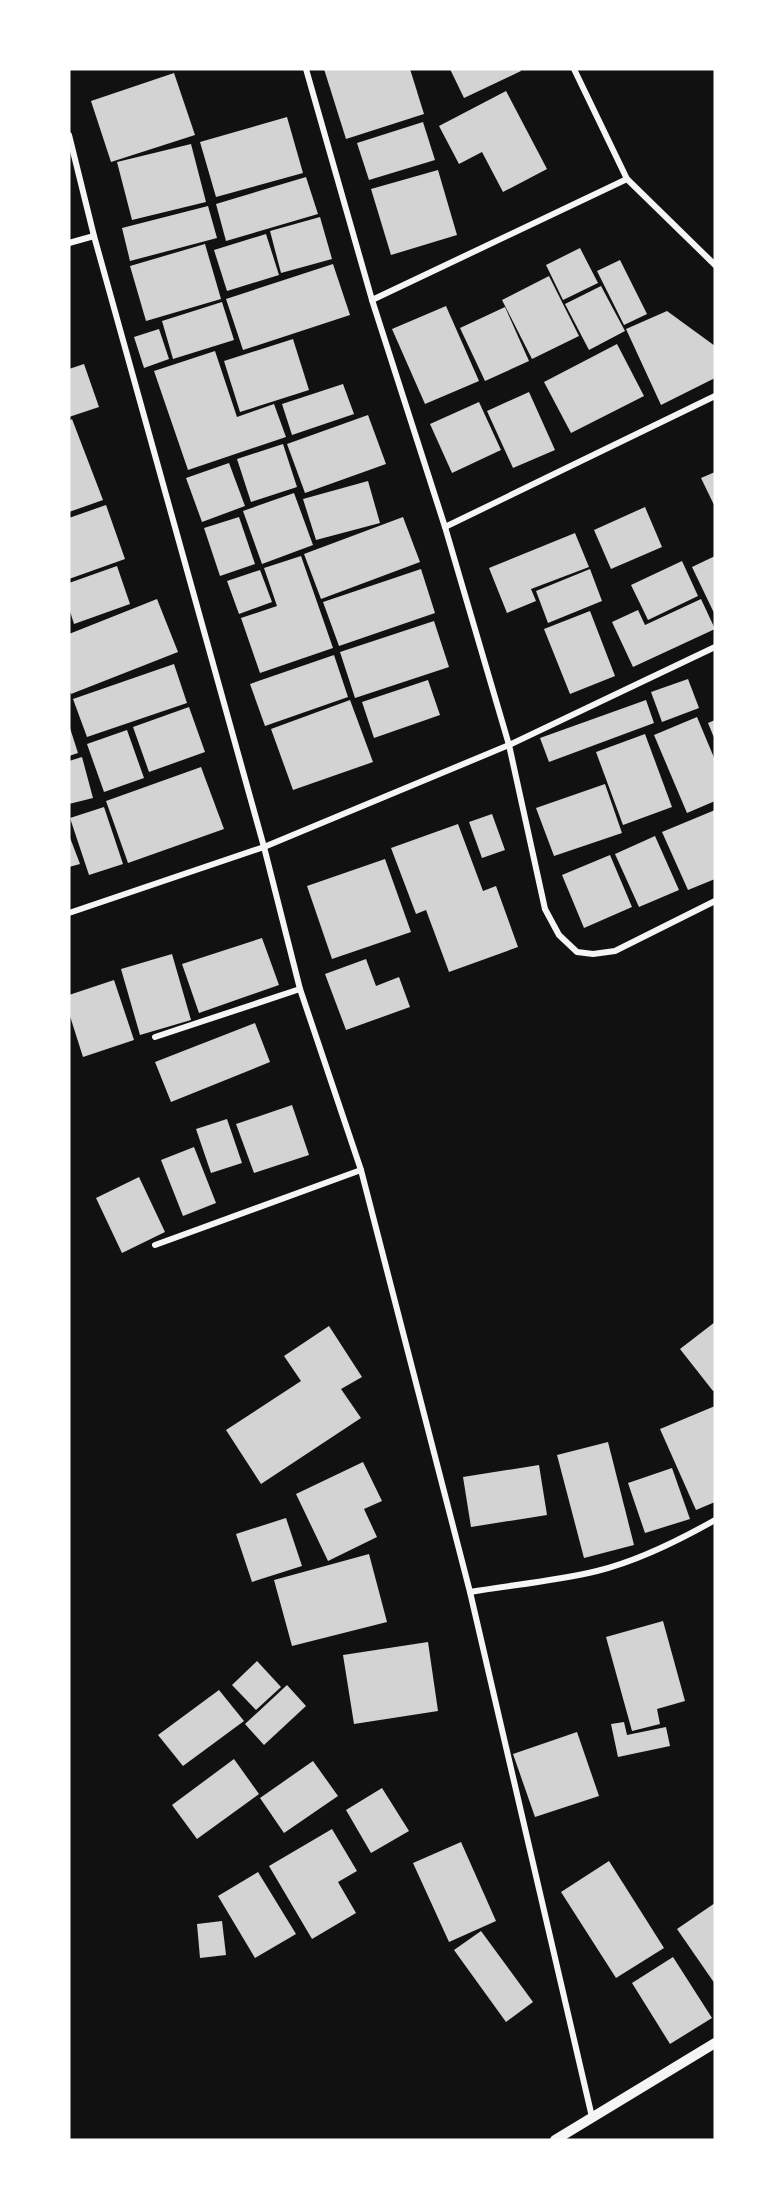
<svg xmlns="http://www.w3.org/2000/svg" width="784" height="2209" font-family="'Sofia Sans Condensed',sans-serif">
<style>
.building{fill:#d3d3d3}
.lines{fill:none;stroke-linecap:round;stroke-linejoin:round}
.minor{stroke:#f5f5f5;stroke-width:6}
.tertiary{stroke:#f5f5f5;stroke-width:10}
</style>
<rect width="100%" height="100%" fill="#111"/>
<!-- building -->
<g class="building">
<polygon points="324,69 410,69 424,114 346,139"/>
<polygon points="450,69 520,69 521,71 464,98"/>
<polygon points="174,73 195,135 111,162 91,101"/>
<polygon points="506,91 547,169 503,192 482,152 459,164 439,126"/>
<polygon points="287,117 303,173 216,197 200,142"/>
<polygon points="423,122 435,160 369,180 357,143"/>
<polygon points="191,144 206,202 132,220 117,162"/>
<polygon points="438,170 457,235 391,255 371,189"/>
<polygon points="306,177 318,214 226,241 216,204"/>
<polygon points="208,206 217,238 130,261 122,228"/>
<polygon points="320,217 332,259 281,273 270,231"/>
<polygon points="266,234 279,275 227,291 214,250"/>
<polygon points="205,244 221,299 146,321 130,266"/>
<polygon points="580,248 598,283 563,300 546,265"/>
<polygon points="620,260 647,314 624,325 597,271"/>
<polygon points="333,264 350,315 243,350 226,299"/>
<polygon points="549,276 579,336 532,359 502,300"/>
<polygon points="601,286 625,331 589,350 565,304"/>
<polygon points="222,302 234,340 173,359 162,321"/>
<polygon points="446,306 479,381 425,404 392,329"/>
<polygon points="505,307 529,361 485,381 460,328"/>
<polygon points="667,311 715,346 715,378 661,405 626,329"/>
<polygon points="159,329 169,359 144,368 134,337"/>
<polygon points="293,339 309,390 240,412 224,361"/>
<polygon points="617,344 644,396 571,433 544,382"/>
<polygon points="215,351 237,417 274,404 286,437 188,470 154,371"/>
<polygon points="84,364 99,407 69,417 69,369"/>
<polygon points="343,384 354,414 292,435 282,404"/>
<polygon points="529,392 555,450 513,468 487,411"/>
<polygon points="479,402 501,450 452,473 430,424"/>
<polygon points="368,415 386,464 305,493 287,444"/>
<polygon points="72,419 103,500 69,512 69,421"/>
<polygon points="283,444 297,487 251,502 237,459"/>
<polygon points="229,463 245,506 202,522 186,478"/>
<polygon points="715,472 715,507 701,478"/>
<polygon points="368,481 380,523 316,540 303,499"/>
<polygon points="294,493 313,545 262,564 243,511"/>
<polygon points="106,505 125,559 69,579 69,518"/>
<polygon points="645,507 662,547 611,569 594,530"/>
<polygon points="239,517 255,564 220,576 204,528"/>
<polygon points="403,517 420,562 321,599 304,554"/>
<polygon points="575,533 589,567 531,589 536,601 507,613 489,568"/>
<polygon points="301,556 333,648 260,673 241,618 277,606 264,568"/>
<polygon points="715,556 715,615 692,567"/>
<polygon points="682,561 698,596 648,620 631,585"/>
<polygon points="117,566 130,604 74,624 69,608 69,583"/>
<polygon points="421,569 435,613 339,646 323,602"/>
<polygon points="590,569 602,601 548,623 536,591"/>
<polygon points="260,570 272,602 239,614 227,581"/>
<polygon points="157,599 178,652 71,694 69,688 69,634"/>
<polygon points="701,599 715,629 633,667 612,622 638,610 645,625"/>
<polygon points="590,611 615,676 570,694 544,629"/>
<polygon points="434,621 449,667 355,698 340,652"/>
<polygon points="334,655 348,697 265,726 250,684"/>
<polygon points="174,664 187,703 87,737 73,699"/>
<polygon points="688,679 699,708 662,722 651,692"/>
<polygon points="428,680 440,715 374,738 362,702"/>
<polygon points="350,700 373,762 293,790 271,729"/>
<polygon points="646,700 654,723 549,762 540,738"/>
<polygon points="189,707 205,752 149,772 133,727"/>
<polygon points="697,717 715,760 715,801 687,813 654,735"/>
<polygon points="715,720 715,740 708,723"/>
<polygon points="69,725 78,753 69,756"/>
<polygon points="127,730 144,778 104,792 87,744"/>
<polygon points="645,734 672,807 623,825 596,752"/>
<polygon points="82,757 93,798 69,804 69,761"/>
<polygon points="201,767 224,829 128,863 106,801"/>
<polygon points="605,784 622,833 554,856 536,808"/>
<polygon points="104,807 123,864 89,875 70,818"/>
<polygon points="715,810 715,879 688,890 662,832"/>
<polygon points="492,814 505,850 482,858 469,822"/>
<polygon points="458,824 483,891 496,886 518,947 449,972 426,910 416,914 391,848"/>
<polygon points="69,835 80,864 69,867"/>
<polygon points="655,836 679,890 639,907 615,854"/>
<polygon points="610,855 632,907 584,928 562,875"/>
<polygon points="385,859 411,932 332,959 307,886"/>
<polygon points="262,938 279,985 199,1013 182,964"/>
<polygon points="172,954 191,1020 140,1035 121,969"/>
<polygon points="366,959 376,986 399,977 410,1007 346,1030 325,974"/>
<polygon points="114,980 134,1040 83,1057 69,1013 69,995"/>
<polygon points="255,1023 270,1062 171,1102 155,1062"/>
<polygon points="292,1105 309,1155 254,1173 236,1124"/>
<polygon points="227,1119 242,1163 211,1173 196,1129"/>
<polygon points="194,1147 216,1203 183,1216 161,1160"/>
<polygon points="139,1177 165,1232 122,1253 96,1198"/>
<polygon points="715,1322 715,1390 713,1391 680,1349"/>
<polygon points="329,1326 362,1377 341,1389 361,1418 261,1484 226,1430 301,1381 284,1356"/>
<polygon points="715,1406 715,1502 696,1510 660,1429"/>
<polygon points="608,1442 634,1545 584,1558 557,1455"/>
<polygon points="363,1462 382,1501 364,1509 377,1537 328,1561 296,1494"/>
<polygon points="539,1465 547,1515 471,1527 463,1477"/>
<polygon points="672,1468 690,1519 645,1533 628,1483"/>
<polygon points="286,1518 302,1566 252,1582 236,1534"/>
<polygon points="369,1554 387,1622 292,1646 274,1580"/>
<polygon points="663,1621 685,1701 657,1709 660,1724 632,1731 606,1637"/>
<polygon points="428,1642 438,1711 354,1724 343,1655"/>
<polygon points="257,1661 281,1687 256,1710 232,1685"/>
<polygon points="287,1685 306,1706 264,1745 245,1724"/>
<polygon points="219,1690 244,1721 183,1766 158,1735"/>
<polygon points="624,1722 627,1735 666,1727 670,1746 618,1757 611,1724"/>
<polygon points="577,1732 599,1796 535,1817 513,1754"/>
<polygon points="234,1759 259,1794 197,1839 172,1805"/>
<polygon points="313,1761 338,1796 284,1833 260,1798"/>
<polygon points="382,1788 409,1831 371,1853 346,1810"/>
<polygon points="332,1829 357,1871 338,1882 356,1913 312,1939 269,1866"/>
<polygon points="461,1842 496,1921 449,1942 413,1863"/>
<polygon points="609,1861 664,1948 616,1978 561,1892"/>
<polygon points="258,1872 296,1934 255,1958 218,1896"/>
<polygon points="715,1903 715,1984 677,1929"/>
<polygon points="222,1921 226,1955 200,1958 197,1924"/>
<polygon points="481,1931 533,2002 506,2022 454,1950"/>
<polygon points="673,1957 712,2018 670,2044 632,1983"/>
</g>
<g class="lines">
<!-- minor -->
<g class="minor">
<polyline points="306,69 372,300 445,527 509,745 545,909 559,935 577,952 593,954 615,951 715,901"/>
<polyline points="574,69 627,179 715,265"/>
<polyline points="69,135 94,236 264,847 509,745 715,647"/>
<polyline points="69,243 94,236"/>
<polyline points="372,300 627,179"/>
<polyline points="445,527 715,396"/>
<polyline points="69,913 264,847 300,989 361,1170 470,1592 592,2117"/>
<polyline points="155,1037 300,989"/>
<polyline points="155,1245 361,1170"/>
<path d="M470,1592C512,1585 555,1581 597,1571C638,1561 678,1541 715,1520"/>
</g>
<!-- tertiary -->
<polyline class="tertiary" points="555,2140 715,2043"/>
</g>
<!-- border -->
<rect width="784" height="2209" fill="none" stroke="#ffffff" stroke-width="141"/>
</svg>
